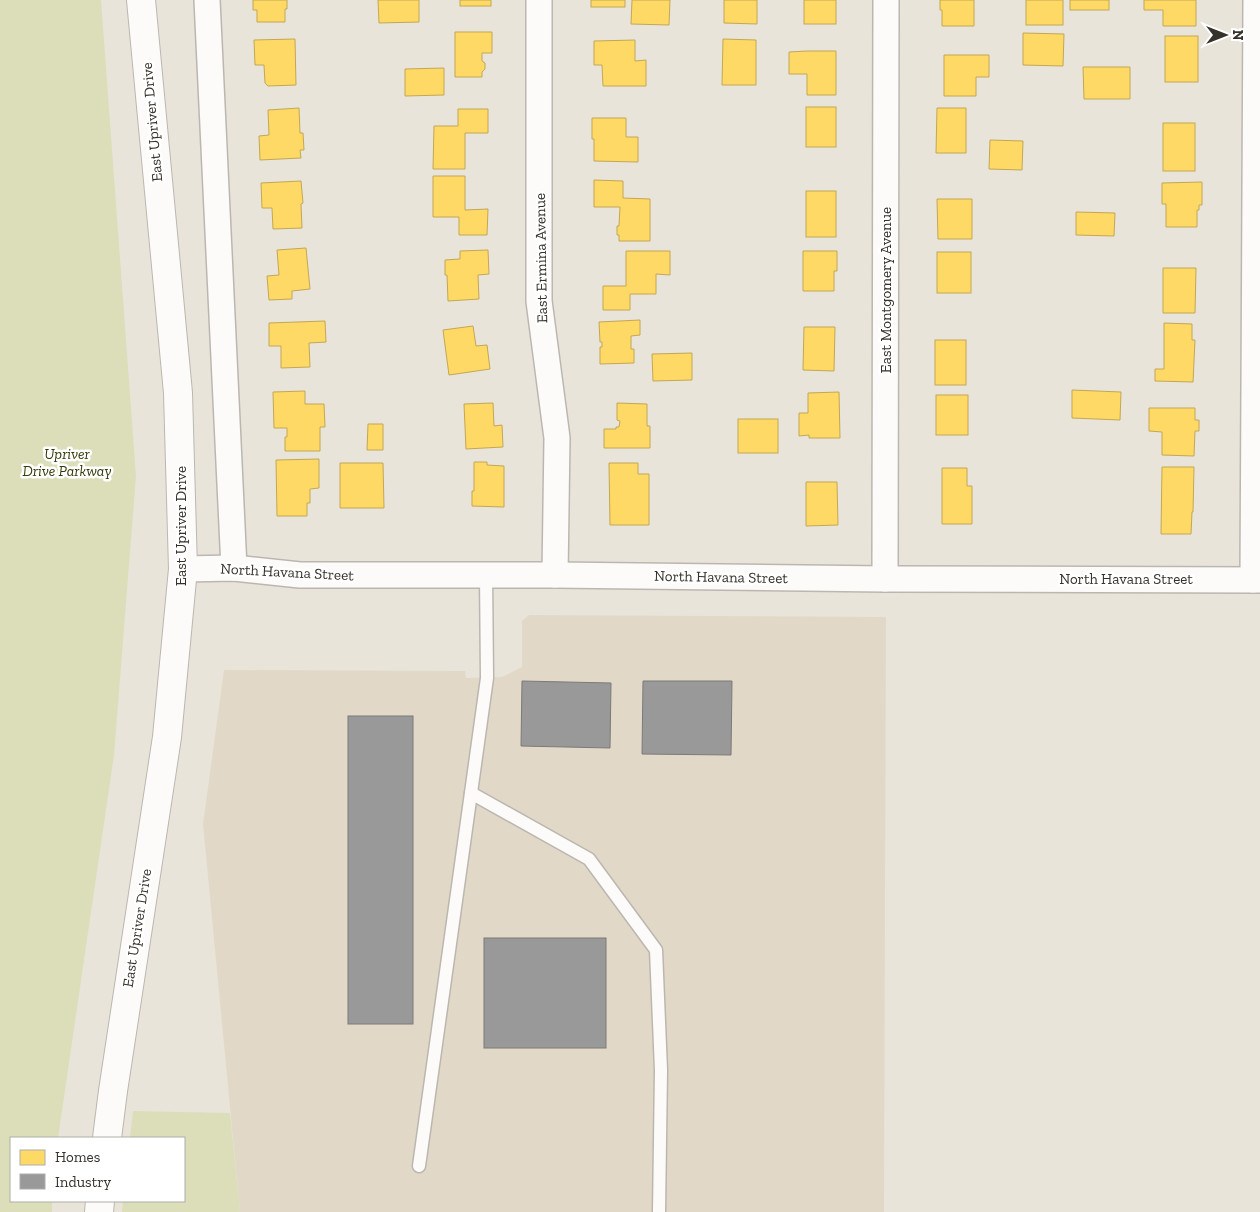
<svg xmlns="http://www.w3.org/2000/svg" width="1260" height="1212" font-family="'Zilla Slab',serif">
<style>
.built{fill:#e2d8c7}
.green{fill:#dbdeb9}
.homes{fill:#ffd966;stroke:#c2a754}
.industry{fill:#999;stroke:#7b7a78}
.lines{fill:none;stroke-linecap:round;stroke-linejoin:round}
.service-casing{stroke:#bbb7b0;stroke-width:15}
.minor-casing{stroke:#bbb7b0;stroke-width:28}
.tertiary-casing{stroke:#bbb7b0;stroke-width:30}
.service{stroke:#fcfbf9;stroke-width:12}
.minor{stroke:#fcfbf9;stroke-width:25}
.tertiary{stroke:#fcfbf9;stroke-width:28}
.labels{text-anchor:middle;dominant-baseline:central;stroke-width:5;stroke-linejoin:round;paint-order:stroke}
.street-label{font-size:15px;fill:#35312b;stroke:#fff}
.park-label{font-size:15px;font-style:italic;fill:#343908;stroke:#fff}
</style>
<rect width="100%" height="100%" fill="#e9e4da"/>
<!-- built -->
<polygon class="built" points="529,615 886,617 884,1212 240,1212 203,824 224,670 465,671 466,678 502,677 522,667 522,621"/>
<!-- green -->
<g class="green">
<polygon points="0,0 101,0 136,476 114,755 58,1138 11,1138 11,1201 52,1201 52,1212 0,1212"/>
<polygon points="133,1111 230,1113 240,1212 122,1212 123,1201 184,1201 184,1138 130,1138"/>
</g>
<!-- homes -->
<g class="homes">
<polygon points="253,0 287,0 287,9 285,9 285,22 257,22 257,10 253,10"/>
<polygon points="378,0 419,0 419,22 379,23"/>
<rect x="460" y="0" width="31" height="6"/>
<rect x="591" y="0" width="34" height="7"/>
<polygon points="632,0 670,0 669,25 631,24"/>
<polygon points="724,0 757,0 757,24 724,23"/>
<rect x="804" y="0" width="32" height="24"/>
<polygon points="940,0 974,0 974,26 942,26 942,10 940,10"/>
<rect x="1026" y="0" width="37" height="25"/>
<rect x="1070" y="0" width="39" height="10"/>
<polygon points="1144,0 1196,0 1196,26 1163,26 1163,10 1144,10"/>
<polygon points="455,32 492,32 492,53 482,53 482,61 485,63 485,69 482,72 482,77 455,77"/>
<polygon points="1023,33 1064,34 1063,66 1023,65"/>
<rect x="1165" y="36" width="33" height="46"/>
<polygon points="295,39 296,85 268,86 265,83 264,65 255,65 254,40"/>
<polygon points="723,39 756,40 756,85 722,85"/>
<polygon points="635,40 635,61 646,60 646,86 603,86 602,65 594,65 594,41"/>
<polygon points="807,51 836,51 836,95 807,95 807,74 789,74 789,52"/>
<polygon points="944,55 989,55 989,77 976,77 976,96 944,96"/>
<polygon points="1083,67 1130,67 1130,99 1084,99"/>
<polygon points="444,68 444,95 405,96 405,69"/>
<rect x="806" y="107" width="30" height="40"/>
<polygon points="299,108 300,133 303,133 304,150 300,150 301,158 260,160 259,136 269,135 268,110"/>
<polygon points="937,108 966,108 966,153 936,153"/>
<polygon points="458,109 488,109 488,133 465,133 465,169 433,169 434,126 458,126"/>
<polygon points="592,118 626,118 626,137 638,137 638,162 594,161 594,139 592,139"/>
<rect x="1163" y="123" width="32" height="48"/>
<polygon points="990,140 1023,141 1022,170 989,169"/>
<polygon points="433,176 465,176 465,210 488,209 487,235 459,235 459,217 433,217"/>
<polygon points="594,180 623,181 623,198 650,199 650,241 619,241 619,235 617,235 617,226 619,226 620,207 594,207"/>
<polygon points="301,181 303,203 301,204 302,228 273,229 272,208 262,208 261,183"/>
<polygon points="1202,182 1202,205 1199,205 1199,210 1197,210 1197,227 1166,227 1166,204 1162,204 1162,183"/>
<rect x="806" y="191" width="30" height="46"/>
<polygon points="937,199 972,199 972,239 938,239"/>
<polygon points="1076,212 1115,213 1114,236 1076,235"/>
<polygon points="306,248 310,289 292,291 292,299 269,300 267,276 279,275 277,250"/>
<polygon points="488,250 489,274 478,275 479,299 448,301 447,275 445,275 445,260 460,259 460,251"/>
<polygon points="626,251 670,251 670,275 656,274 656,294 630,294 630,310 603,310 603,286 626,286"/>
<polygon points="803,251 837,251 837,271 834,271 834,291 803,291"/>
<rect x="937" y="252" width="34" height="41"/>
<polygon points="1163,268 1196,268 1195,313 1163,313"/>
<polygon points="640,320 640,335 631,336 631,349 634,349 634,363 600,364 600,347 602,347 602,342 600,342 599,322"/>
<polygon points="325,321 326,342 309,343 310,367 281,368 281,346 269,346 269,323"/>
<polygon points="1164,323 1192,324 1192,340 1195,340 1193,382 1155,381 1155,369 1164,369"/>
<polygon points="473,326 476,346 487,345 490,369 449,375 443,330"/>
<polygon points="804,327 835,327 834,371 803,370"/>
<rect x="935" y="340" width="31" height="45"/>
<polygon points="692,353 692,380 653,381 652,354"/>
<polygon points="1072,390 1121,392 1120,420 1072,418"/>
<polygon points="305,391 305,404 324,404 325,427 320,427 320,451 285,451 285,437 287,437 287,428 274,428 273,392"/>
<polygon points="839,392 840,438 809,438 809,435 799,436 799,413 808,413 808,393"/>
<rect x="936" y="395" width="32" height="40"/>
<polygon points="493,403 494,426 502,425 503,447 466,449 464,404"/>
<polygon points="617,403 647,404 647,426 650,426 650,448 604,448 604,429 616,429 616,427 619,427 620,421 617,420"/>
<polygon points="1149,408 1195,408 1195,420 1199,420 1199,431 1195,431 1194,456 1162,455 1162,432 1149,431"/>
<rect x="738" y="419" width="40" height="34"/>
<polygon points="368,424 383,424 383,450 367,450"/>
<polygon points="319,459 319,488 310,489 310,503 307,503 307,516 277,516 276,460"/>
<polygon points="474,462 487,462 487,465 504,466 504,507 472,506 472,491 474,491"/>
<polygon points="340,463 383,463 384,508 340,508"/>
<polygon points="609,463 638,463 638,474 649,474 649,525 610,525"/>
<polygon points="1162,467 1194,467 1193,512 1192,512 1191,534 1161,534"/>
<polygon points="942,468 967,468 967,486 972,486 972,524 942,524"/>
<polygon points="806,482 837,482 838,525 806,526"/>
</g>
<!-- industry -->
<g class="industry">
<polygon points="522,681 611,683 610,748 521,746"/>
<polygon points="643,681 732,681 731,755 642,754"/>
<rect x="348" y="716" width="65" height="308"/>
<rect x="484" y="938" width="122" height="110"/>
</g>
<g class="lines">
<!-- service casing -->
<g class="service-casing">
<g id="service">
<polyline points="471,793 589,859 656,950 661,1070 659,1212"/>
<polyline points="419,1166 487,678 486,575"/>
</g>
</g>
<!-- minor casing -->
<g class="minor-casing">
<g id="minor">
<polyline points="207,0 234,568"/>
<polyline points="539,0 539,301 557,438 555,575"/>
<polyline points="183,569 234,568 300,575 555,575 885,579 1260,580"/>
<polyline points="885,579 886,0"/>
<polyline points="1253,580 1256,0"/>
</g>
</g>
<!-- tertiary casing -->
<g class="tertiary-casing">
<g id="tertiary">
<polyline points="107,1138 113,1091 167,737 183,569 178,393 141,0"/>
<polyline points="99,1212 100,1201"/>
</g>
</g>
<!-- service -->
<use href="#service" class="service"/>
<!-- minor -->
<use href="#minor" class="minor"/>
<!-- tertiary -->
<use href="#tertiary" class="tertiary"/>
</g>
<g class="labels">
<!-- street labels -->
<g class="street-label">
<text transform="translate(152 122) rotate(-95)">East Upriver Drive</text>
<text transform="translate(541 258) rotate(-91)">East Ermina Avenue</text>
<text transform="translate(886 290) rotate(-90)">East Montgomery Avenue</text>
<text transform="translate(181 526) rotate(-90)">East Upriver Drive</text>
<text transform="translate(287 572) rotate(3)">North Havana Street</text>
<text transform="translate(721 577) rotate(1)">North Havana Street</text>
<text x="1126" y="579">North Havana Street</text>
<text transform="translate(137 928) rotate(-81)">East Upriver Drive</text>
</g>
<!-- park labels -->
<g class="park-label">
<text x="67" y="454">Upriver<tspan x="67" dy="17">Drive Parkway</tspan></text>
</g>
</g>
<!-- legend -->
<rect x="10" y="1137" width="175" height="65" fill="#ffffff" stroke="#aeadaa"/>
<rect x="20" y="1150" width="25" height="15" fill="#ffd966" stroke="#aeadaa"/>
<text x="55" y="1162" font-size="15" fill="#35312b">Homes</text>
<rect x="20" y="1174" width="25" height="15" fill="#999999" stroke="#aeadaa"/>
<text x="55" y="1187" font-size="15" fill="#35312b">Industry</text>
<!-- north arrow -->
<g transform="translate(1225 35) rotate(90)" stroke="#ffffff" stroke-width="4" paint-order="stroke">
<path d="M0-4L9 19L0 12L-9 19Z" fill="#35312b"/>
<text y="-8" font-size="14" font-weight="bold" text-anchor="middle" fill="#35312b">N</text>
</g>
</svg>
